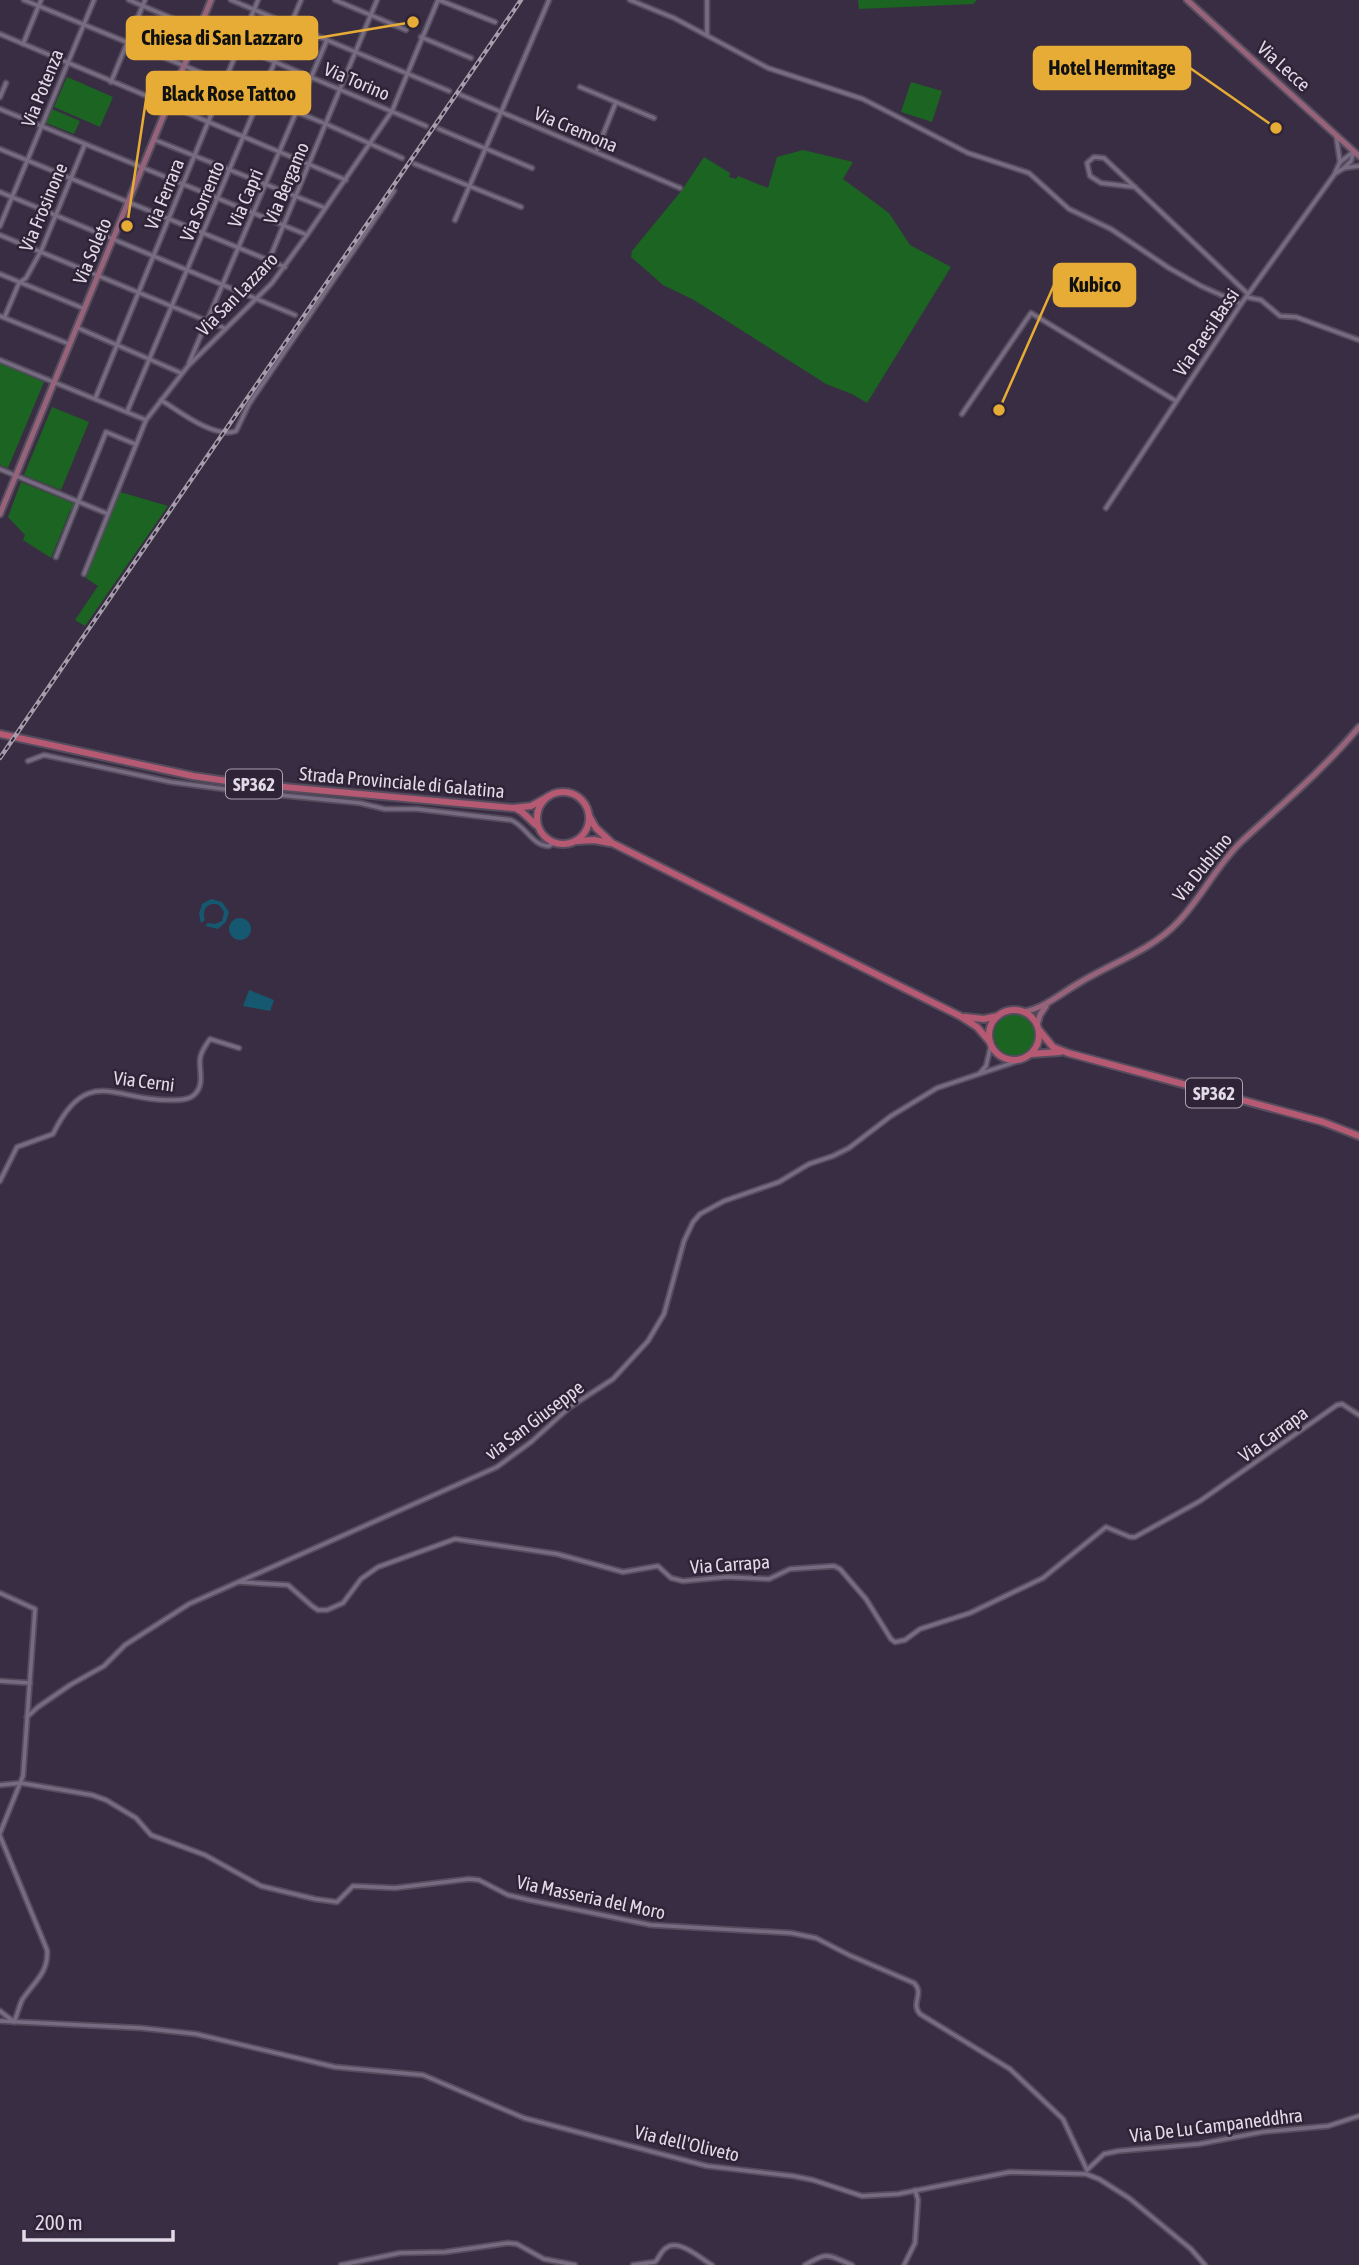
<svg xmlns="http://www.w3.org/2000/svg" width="1359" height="2265" font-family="'Asap Condensed',sans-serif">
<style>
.green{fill:#1c6422}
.water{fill:#15586f}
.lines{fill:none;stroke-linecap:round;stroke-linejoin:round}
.street-casing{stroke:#554c5d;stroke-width:7}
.secondary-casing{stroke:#554c5d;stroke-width:9}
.primary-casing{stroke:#554c5d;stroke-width:10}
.street{stroke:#776b82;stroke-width:3.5}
.secondary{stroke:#96637b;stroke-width:5}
.primary{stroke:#b65a74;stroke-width:6}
.rail-casing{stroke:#a59dac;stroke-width:4.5}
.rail{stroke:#2e2337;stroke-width:2;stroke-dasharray:5;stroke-linecap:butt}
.labels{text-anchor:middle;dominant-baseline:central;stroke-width:5;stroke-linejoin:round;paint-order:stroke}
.shield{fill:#2e2337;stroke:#aba3b2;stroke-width:2}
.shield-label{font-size:18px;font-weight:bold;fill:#e1dae7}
.street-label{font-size:19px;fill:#e1dae7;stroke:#2e2337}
.leader{fill:none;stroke:#e7ac36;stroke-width:2.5}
.callout-dot{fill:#e7ac36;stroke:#2e2337;stroke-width:2.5}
.callout{fill:#e7ac36;stroke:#e7ac36;stroke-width:2.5}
.callout-label{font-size:21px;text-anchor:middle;font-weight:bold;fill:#111}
</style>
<rect width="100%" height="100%" fill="#382d42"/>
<!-- green -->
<g class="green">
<polygon points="858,0 977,0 973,4 859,9"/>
<polygon points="67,77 113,97 100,127 54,107"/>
<polygon points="911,82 942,91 932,122 901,112"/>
<polygon points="52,109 80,121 74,134 46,123"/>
<polygon points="803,150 853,162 843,179 889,213 910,245 951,267 867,403 852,394 826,384 694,300 663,285 631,257 632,251 682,190 704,157 730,173 729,177 736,179 738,176 768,188 777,157"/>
<polygon points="0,363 44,382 8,468 0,465"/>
<polygon points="52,407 89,422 61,490 24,475"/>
<polygon points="21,482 75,504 70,511 51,558 23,540 25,535 8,517"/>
<polygon points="120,492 168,506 85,626 75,620 98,586 86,578"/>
<circle cx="1015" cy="1035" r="21"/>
</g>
<!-- water -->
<g class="water">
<path d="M211,899L222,902L229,912L226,922L218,929L205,926L208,923L215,924L222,921L224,912L219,905C208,901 201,910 205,920L201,923L199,914L202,904Z"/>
<circle cx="240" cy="929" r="11"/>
<polygon points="249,990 274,1000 270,1011 243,1006"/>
</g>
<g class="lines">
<!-- street casing -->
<g class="street-casing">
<g id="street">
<polyline points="24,0 326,124 402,158"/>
<polyline points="129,0 426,126"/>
<polyline points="231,0 449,91"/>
<polyline points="335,0 406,30"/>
<polyline points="439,0 495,22"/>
<polyline points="630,0 674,18 768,68 863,99 968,153 1029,173 1069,209 1111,229 1169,268 1201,286 1241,304"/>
<polyline points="0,34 346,180"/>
<polyline points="707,35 707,0"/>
<polyline points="421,37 471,58"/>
<polyline points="23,44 41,0"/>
<polyline points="111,82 145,0"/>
<polyline points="580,87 654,118"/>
<polyline points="461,95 680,188"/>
<polyline points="0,97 6,83"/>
<polyline points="0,109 307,235"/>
<polyline points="439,129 532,168"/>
<polyline points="155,140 325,208"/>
<polyline points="0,149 285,267"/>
<polyline points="596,152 616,102"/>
<polyline points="1340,162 1352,153"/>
<polyline points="415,164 521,207"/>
<polyline points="1344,168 1351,161 1354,152"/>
<polyline points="1336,173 1344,168 1359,166"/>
<polyline points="1135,187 1101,183 1090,176 1087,163 1094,157 1104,158 1248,294"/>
<polyline points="0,192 295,315"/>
<polyline points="455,220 549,0"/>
<polyline points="0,226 94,0"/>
<polyline points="0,235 224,328"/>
<polyline points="269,260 377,0"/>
<polyline points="0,274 85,309"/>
<polyline points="1246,297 1261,300 1280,316 1296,317 1359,340"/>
<polyline points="0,316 69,344"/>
<polyline points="5,316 19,283 26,278 41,251 85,144"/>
<polyline points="78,328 181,373"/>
<polyline points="0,360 146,420"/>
<polyline points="189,363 327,40"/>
<polyline points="95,399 258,0"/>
<path d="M161,400C179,411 214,439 236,431L249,404L394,191"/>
<polyline points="127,412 301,0"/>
<polyline points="962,414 1031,313 1176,401"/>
<polyline points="0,469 108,514"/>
<polyline points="1106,508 1241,304 1334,175 1340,162 1336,135"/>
<polyline points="56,557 106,432 135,444"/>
<polyline points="84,574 146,420 188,366 272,283 307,235 392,111 438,0"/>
<path d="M28,761L44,755L171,782L239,791L360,803L385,809H417L511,820C526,826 532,846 549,846L553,843"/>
<polyline points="980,1073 986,1066 991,1045"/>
<path d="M0,1181L17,1147L53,1134C88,1062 117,1103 174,1100C180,1100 189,1100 194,1095C205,1085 199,1071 200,1059C201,1051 206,1045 210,1039L239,1048"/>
<polyline points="239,1582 288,1585 312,1606 318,1610 327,1610 343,1603 361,1579 378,1567 455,1539 557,1554 623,1572 658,1566 671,1578 683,1581 727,1577 769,1579 790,1569 834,1566 840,1569 866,1599 891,1639 895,1642 905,1640 920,1629 970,1613 1043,1578 1106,1527 1130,1537 1135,1537 1200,1501 1337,1405 1342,1404 1359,1415"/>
<polyline points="0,1593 35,1609 23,1776 0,1833"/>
<polyline points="0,1681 30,1683"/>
<polyline points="27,1717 38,1707 70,1685 104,1666 125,1645 189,1604 497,1467 531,1442 570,1407 613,1379 648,1341 664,1314 684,1241 693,1222 700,1214 724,1201 779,1182 809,1164 833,1156 849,1148 891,1116 937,1088 1021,1060"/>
<path d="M0,1785L21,1783L92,1795L106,1800L136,1818L151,1835L205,1855L261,1886L315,1899L337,1902L353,1886L395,1888L469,1879L479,1880L508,1895L529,1900L651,1925L791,1933L816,1938L849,1955L914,1983C925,1994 910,2003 920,2014L1010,2069L1063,2119L1087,2170"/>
<path d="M0,1836L47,1950C49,1973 33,1983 22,2000C19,2007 17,2015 14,2022L0,2011"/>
<polyline points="0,2021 141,2028 196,2034 335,2067 423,2075 524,2118 707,2166 793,2176 813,2180 862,2196 898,2194 1010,2172 1086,2174 1099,2179 1129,2198 1191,2249 1205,2265"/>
<polyline points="1087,2170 1104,2154 1118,2151 1199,2144 1262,2132 1328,2126 1359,2116"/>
<polyline points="341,2265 400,2253 445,2252 508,2243 517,2244 544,2259 575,2265"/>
<path d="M633,2265L655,2262C659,2258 661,2251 666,2248C679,2238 701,2259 712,2265"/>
<path d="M805,2265C829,2251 827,2255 852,2265"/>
<polyline points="904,2265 915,2243 918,2200 915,2190"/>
</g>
</g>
<!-- secondary casing -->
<g class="secondary-casing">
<g id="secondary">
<polyline points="1187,0 1359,156"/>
<polyline points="0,514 211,0"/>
<path d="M1023,1012C1045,1008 1060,994 1079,983C1112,963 1152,950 1178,922C1202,897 1216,866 1241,842C1281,805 1323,770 1359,727"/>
<polyline points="1037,1025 1040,1015 1046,1006"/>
</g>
</g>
<!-- primary casing -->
<g class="primary-casing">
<g id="primary">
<polyline points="0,734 193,776 241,783 513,808 531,806 549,796"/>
<circle cx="563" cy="818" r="26"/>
<polyline points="515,808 522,812 536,825"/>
<polyline points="589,816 596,828 612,843 960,1016 977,1027 990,1042"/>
<polyline points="576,841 594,840 610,843"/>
<circle cx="1014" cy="1035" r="25"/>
<polyline points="965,1017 984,1019 998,1016"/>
<polyline points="1039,1030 1053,1047 1068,1053 1323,1122 1359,1136"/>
<polyline points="1031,1054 1060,1052"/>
</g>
</g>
<!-- street -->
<use href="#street" class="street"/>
<!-- secondary -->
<use href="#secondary" class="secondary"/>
<!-- primary -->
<use href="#primary" class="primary"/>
<!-- rail casing -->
<g class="rail-casing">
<polyline id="rail" points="0,758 521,0"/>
</g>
<!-- rail -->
<use href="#rail" class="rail"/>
</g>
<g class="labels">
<!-- shield labels -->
<g class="shield">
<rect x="226" y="769.5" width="56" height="29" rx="5"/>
<rect x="1186" y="1078.5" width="56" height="29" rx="5"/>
</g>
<g class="shield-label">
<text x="254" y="784">SP362</text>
<text x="1214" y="1093">SP362</text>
</g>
<!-- street labels -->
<g class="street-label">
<text transform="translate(1284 66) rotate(42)">Via Lecce</text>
<text transform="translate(357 81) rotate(23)">Via Torino</text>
<text transform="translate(42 88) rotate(-68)">Via Potenza</text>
<text transform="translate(576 129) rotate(23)">Via Cremona</text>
<text transform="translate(286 183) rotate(-67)">Via Bergamo</text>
<text transform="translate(164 194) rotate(-68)">Via Ferrara</text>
<text transform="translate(245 198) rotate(-67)">Via Capri</text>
<text transform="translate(202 201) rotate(-67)">Via Sorrento</text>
<text transform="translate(43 207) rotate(-67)">Via Frosinone</text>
<text transform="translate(92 251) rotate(-67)">Via Soleto</text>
<text transform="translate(237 294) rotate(-46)">Via San Lazzaro</text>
<text transform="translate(1206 332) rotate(-56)">Via Paesi Bassi</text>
<text transform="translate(402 782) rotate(5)">Strada Provinciale di Galatina</text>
<text transform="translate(1202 867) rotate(-51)">Via Dublino</text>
<text transform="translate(144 1081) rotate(7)">Via Cerni</text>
<text transform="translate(534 1420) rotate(-37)">via San Giuseppe</text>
<text transform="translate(1273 1434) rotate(-36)">Via Carrapa</text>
<text transform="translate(730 1564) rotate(-4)">Via Carrapa</text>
<text transform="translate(591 1897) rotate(12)">Via Masseria del Moro</text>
<text transform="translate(1216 2125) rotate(-7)">Via De Lu Campaneddhra</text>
<text transform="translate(687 2143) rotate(13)">Via dell'Oliveto</text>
</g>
</g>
<!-- callouts -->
<path class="leader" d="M413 22L317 38M1276 128L1190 68M127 226L147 93M999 410L1054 285"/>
<g class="callout-dot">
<circle cx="413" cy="22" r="7"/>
<circle cx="1276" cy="128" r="7"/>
<circle cx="127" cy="226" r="7"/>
<circle cx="999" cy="410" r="7"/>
</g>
<g class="callout">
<rect x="127" y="17" width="190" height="42" rx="7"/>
<rect x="1034" y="47" width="156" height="42" rx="7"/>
<rect x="147" y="72" width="163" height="42" rx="7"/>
<rect x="1054" y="264" width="81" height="42" rx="7"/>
</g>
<g class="callout-label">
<text x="222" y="45">Chiesa di San Lazzaro</text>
<text x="1112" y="75">Hotel Hermitage</text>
<text x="229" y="101">Black Rose Tattoo</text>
<text x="1095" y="292">Kubico</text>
</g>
<!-- scale -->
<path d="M24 2230v10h149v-10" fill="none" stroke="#e1dae7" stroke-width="3.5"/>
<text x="35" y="2230" font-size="21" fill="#e1dae7" stroke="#2e2337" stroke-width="5" paint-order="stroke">200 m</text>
</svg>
